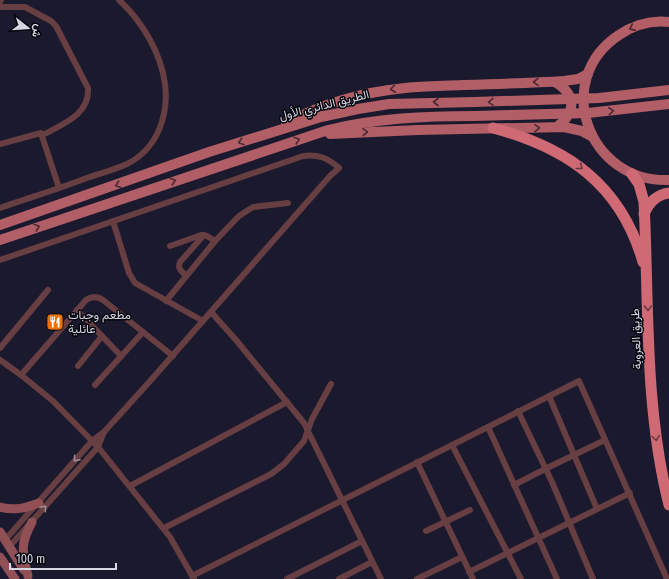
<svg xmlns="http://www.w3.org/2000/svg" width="669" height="579" font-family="'Fira Sans Condensed',Vazirmatn,sans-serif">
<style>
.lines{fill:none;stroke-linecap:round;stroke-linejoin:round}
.street{stroke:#673e41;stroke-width:6}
.secondary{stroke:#915056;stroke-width:9}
.primary{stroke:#b15e66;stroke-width:10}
.highway{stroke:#cf6a74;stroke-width:11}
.primary-bridge{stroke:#b15e66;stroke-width:10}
.oneway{stroke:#4a2931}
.oneway2{stroke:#6a3841}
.oneway3{stroke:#9e8a92}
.labels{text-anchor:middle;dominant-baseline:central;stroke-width:3;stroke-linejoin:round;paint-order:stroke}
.street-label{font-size:12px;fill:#d6d6e4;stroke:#06060e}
.poi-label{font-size:12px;fill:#d6d6e4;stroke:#06060e;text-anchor:start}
</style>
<rect width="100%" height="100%" fill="#1b192e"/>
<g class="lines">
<!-- street -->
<g class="street">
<polyline points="0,2 1,0"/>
<path d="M0,7H25L51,21L56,26L88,88C90,115 62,124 43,135"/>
<polyline points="0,144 41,133 59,188"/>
<path d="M0,208C28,198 56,190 84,179C98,174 114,170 127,164C157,149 169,116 165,84C161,53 142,21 119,0"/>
<polyline points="113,221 129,273 135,283 203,321"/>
<polyline points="170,246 201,235 207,236 215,241"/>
<path d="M0,260L303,156C318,154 328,158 339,168L330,176L151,380L104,432L92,441L5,540"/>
<path d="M186,276C182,271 177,269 180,262L204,235"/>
<polyline points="166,301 215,241 239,216 253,207 288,203"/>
<polyline points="77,310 121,356"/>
<polyline points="211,312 236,340 304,423 381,579"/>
<polyline points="0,348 48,290"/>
<polyline points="0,360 21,375 53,401 98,447 170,537 194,579"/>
<polyline points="78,366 102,336"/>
<path d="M21,375L86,300C92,296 97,296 103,300L173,356"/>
<polyline points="95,385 143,332"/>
<polyline points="549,396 597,509"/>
<polyline points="518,411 552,482 593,579"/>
<polyline points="488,427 557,579"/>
<polyline points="452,445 521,579"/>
<polyline points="417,462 473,579"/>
<polyline points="514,485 545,469 605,440"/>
<polyline points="130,486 287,402"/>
<polyline points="164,528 271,474 284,464 304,441 312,419 331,384"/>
<polyline points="426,531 470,510"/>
<polyline points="9,547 98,447 104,432"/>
<polyline points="469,572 630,493"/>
<polyline points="192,576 579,381 667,579"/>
<polyline points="287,579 362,541"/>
<polyline points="339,579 372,562"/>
<polyline points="417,579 462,557"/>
</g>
<!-- secondary -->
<g class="secondary">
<path d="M0,507C14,511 26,508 39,503"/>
<polyline points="0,532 24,570"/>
<polyline points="0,557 15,579"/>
<path d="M28,576C22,552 20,544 32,522"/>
</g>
<!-- primary -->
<g class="primary">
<path d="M669,22C652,20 634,25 619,35C551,80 588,183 669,180"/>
<path d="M555,82C577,95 576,112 557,127"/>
<path d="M286,123C322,104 364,92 405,88C425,86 444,86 463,85C497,84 531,83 564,81L578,79L588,74"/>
<polyline points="330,134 417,130 564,127 582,131 593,137"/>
<polyline points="0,225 209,152 321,117 358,109 389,104 475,102"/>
<path d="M0,240L328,130C377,118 425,116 475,116"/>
</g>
<!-- highway -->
<g class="highway">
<path d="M493,128C568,148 621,185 643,262"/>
<path d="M632,174L639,184L644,202C649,303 644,406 669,505"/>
<path d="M644,214C649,202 656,195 669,193"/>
</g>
<!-- primary-bridge -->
<g class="primary-bridge">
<polyline points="475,102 599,98 669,90"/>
<polyline points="475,116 588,113 669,104"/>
</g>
</g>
<!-- one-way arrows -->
<defs><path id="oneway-chevron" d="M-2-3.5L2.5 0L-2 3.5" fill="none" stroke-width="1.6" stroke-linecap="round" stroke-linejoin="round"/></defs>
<g class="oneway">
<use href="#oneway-chevron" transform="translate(632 28) rotate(156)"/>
<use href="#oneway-chevron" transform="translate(536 82) rotate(178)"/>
<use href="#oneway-chevron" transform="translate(393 89) rotate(173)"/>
<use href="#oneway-chevron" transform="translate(436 102) rotate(180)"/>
<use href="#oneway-chevron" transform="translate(491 102) rotate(179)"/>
<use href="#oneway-chevron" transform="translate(611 111) rotate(-5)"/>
<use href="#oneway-chevron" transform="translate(537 128) rotate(-1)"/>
<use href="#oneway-chevron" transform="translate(365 132) rotate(-2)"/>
<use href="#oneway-chevron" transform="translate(297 140) rotate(-19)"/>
<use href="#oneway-chevron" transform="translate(241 142) rotate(162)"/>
<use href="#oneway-chevron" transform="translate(173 181) rotate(-19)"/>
<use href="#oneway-chevron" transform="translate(118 185) rotate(160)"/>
<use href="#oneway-chevron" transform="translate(37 227) rotate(-19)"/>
</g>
<g class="oneway2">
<use href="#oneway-chevron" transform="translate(580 167) rotate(38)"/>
<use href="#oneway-chevron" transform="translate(648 308) rotate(88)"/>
<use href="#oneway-chevron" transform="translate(656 438) rotate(82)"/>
</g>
<g class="oneway3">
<use href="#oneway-chevron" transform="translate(76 459) rotate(131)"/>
<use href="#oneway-chevron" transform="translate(44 508) rotate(-49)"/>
</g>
<!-- icons -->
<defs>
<g id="restaurant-square" transform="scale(0.9)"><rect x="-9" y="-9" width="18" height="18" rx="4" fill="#e8710a" stroke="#06060e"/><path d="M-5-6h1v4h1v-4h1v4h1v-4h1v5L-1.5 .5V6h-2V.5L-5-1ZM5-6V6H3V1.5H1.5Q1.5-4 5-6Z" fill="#fff"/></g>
</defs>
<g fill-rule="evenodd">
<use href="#restaurant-square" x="55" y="322"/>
</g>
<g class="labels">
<!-- street labels -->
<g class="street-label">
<text transform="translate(324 105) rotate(-14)">الطريق الدائري الأول</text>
<text transform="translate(636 339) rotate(-92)">طريق العروبة</text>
</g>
<!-- poi labels -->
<g class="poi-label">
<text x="68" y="315">مطعم وجبات<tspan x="68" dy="14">عائلية</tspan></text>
</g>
</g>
<!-- north arrow -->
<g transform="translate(28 28) rotate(107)" stroke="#06060e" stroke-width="3" paint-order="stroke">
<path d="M0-3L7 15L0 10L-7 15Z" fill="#d6d6e4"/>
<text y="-6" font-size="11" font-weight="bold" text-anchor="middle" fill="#d6d6e4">ش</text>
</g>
<!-- scale -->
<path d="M10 563v6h106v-6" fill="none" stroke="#d6d6e4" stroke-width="2"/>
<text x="16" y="563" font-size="12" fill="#d6d6e4" stroke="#06060e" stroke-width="3" paint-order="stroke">100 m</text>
</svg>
